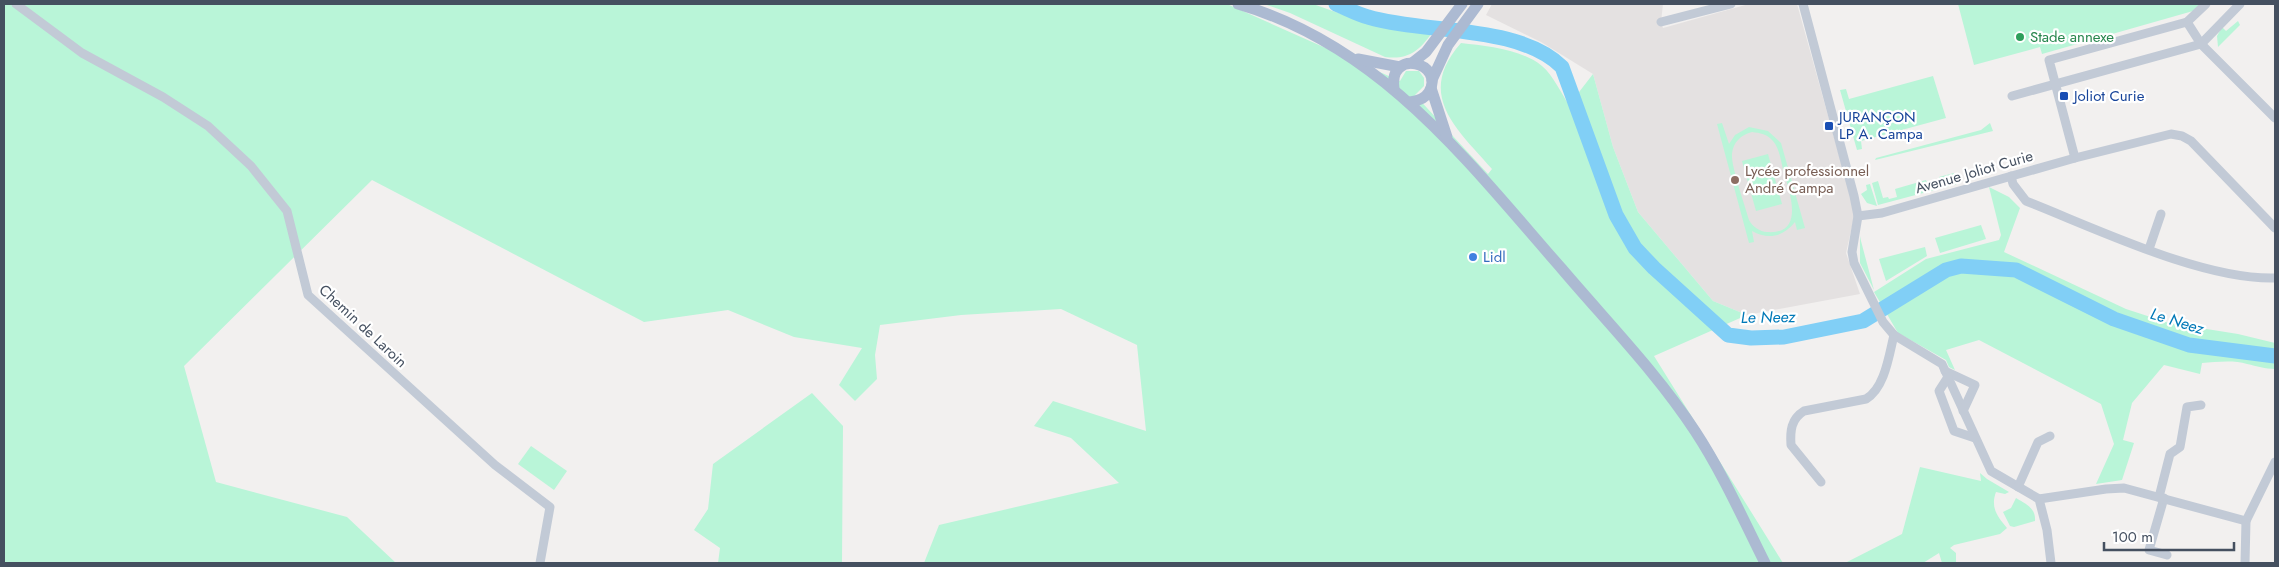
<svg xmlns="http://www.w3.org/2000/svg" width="2279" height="567" font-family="Jost,sans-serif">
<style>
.education{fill:#e4e1e1}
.green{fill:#b9f5d8;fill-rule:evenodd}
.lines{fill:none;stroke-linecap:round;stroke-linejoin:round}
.river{stroke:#81cff6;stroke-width:15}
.minor{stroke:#c2cad6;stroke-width:9}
.major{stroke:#acbad2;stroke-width:11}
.leisure-dot{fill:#2e9e5b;stroke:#fff;stroke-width:2}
.transit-dot{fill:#1a4fb4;stroke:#fff;stroke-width:2}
.education-dot{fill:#8d6e63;stroke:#fff;stroke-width:2}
.shop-dot{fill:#3f7fe0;stroke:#fff;stroke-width:2}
.labels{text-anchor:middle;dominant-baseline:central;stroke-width:4.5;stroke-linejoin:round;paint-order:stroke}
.leisure-label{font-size:15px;fill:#27864d;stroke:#fff;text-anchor:start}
.transit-label{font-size:15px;fill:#164399;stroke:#fff;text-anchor:start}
.education-label{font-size:15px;fill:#785e54;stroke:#fff;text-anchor:start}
.street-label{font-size:15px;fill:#455060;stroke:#fff}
.shop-label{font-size:15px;fill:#366cbe;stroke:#fff;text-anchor:start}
.water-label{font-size:16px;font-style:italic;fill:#0079b8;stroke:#fff}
</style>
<rect width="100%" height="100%" fill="#f2f0ef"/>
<!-- education -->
<polygon class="education" points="1492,4 1663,4 1661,22 1663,28 1749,4 1797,4 1855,213 1846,253 1860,294 1747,315 1713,301 1638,212 1613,147 1593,74 1541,42 1486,15"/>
<!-- green -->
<g class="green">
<path d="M4,4H1227L1400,81L1406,71H1419L1424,78V86L1415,95L1488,174L1492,169C1457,129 1415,95 1461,43C1487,46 1521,49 1542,66C1553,75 1561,93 1569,105L1593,74L1613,147L1638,212L1713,301L1747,315L1654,356L1783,563H924L939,525L1119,483L1071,438L1034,426L1053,401L1146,431L1137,345L1061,309L961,315L880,325L875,355L877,379L855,401L839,385L862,348L794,337L728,310L644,322L372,180L184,366L216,482L347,517L396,563H4Z"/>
<path d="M1264,4H1313L1361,21L1432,33C1419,51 1408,60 1385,57L1290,13Z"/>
<polygon points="1958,4 2200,4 2193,11 2042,54 2040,47 1974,65"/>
<polygon points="2238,21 2240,25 2218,47 2217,36 2222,27 2226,31"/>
<polygon points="1933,76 1946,118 1861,141 1862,149 1857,150 1840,90 1846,89 1849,99"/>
<path d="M1722,123L1729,144L1735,135L1749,127L1768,131L1781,143L1805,228L1797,230L1795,222C1783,237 1768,240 1752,231L1754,242L1749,243L1717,124ZM1752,132C1760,133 1767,134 1773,141C1780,149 1781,163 1784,173C1790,193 1805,235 1767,232C1760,232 1752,226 1749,220C1745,205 1731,167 1732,154C1733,142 1741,135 1752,132Z"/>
<polygon points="1990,123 1993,131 1875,160 1876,158 1981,130"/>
<polygon points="1768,154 1782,204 1756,211 1742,161"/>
<polygon points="1954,173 1957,184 1878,205 1872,183 1878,181 1883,198 1888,197 1889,199 1897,197 1895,189 1926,180 1928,187 1941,183 1939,177"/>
<polygon points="1870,184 1877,206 1867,203 1861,194 1867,190 1866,185"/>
<path d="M1989,187L2009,197L2020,208L2004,252L2126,309L2169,323L2238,334L2275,343V369C2265,369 2257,366 2247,364C2234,360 2216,362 2202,363L2200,374L2164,365L2132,403L2123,440L2134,443L2122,480L2096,484L2114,444L2101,404L1979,340L1946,350L1955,370L1949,367L1946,360L1898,333L1874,292L1926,259L1999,240L2001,235Z"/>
<polygon points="1981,225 1986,239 1940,253 1935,238"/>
<polygon points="1860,236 1861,241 1874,290 1860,263"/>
<polygon points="1925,247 1927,256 1886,281 1879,259"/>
<polygon points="812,393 843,426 842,563 718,563 720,548 694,530 708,509 713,464"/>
<polygon points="531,446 567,471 554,490 518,464"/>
<path d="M1920,467L1981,481L1980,473L1987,479L2009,492L2005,494L1996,492C1990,508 1998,517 2007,528L2000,534L1954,545L1950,548L1956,553V563H1942L1939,553L1923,563H1845L1902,534Z"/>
<path d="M2016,498C2026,504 2036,508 2035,521L2014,527L2010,526L2003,512L2011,508Z"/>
</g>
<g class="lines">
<!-- river -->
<path class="river" d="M1336,4C1346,8 1357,14 1368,17C1424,34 1519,24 1562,67L1616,215L1635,248L1654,268L1728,335L1751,338L1784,337L1863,321L1946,270L1961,266L2016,270L2114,319L2189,345L2275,356"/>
<!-- minor -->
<g class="minor">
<polyline points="16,4 82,53 163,97 208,126 251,166 287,211 308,295 495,465 550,507 540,563"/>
<polyline points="1803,4 1854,196 1858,216 1852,252 1854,263 1883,322 1894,335 1942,364 1991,471 2039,499 2047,530 2051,563"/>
<polyline points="1661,22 1731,4"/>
<polyline points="2187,22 2201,44 2275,118"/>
<polyline points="2012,96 2201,44 2240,4"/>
<polyline points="2075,158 2049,60 2187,22 2206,4"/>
<path d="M2011,176L2013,184L2026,201C2095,228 2202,280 2275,278"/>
<polyline points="1858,216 1882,213 2075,158 2171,134 2182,136 2191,141 2275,228"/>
<polyline points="2149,249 2161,214"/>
<polyline points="1945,371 1975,385 1963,411"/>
<polyline points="1948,377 1939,391 1954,431 1975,438"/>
<path d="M1821,482L1791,445C1790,431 1791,419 1804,411L1866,399C1885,388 1889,355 1894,335"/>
<polyline points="2018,487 2038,442 2050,436"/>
<polyline points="2159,497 2170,454 2180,447 2187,407 2201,405"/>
<polyline points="2164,498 2149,550 2167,555"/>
<polyline points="2039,499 2106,489 2124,488 2246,521"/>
<polyline points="2245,563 2246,521 2275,462"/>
</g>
<!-- major -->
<g class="major">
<path d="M1238,4C1382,46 1468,162 1562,269C1607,322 1657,373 1695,431C1722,472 1743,519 1765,563"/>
<polyline points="1358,59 1400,67"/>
<polyline points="1412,63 1426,52 1462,4"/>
<polyline points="1432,80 1448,45 1478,4"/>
<polyline points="1431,88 1447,137"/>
<path d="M1394,89C1388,47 1446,63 1429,92C1425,99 1418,101 1410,102"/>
</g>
</g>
<!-- markers -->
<circle class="leisure-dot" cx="2020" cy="37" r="5"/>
<g class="transit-dot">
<rect x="2059" y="91" width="10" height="10" rx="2.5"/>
<rect x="1824" y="121" width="10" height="10" rx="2.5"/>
</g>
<circle class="education-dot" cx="1735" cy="180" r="5"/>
<circle class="shop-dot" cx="1473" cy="257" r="5"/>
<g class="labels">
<!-- leisure labels -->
<g class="leisure-label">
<text x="2030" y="37">Stade annexe</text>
</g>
<!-- transit labels -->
<g class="transit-label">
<text x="2074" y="96">Joliot Curie</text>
<text x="1839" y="117">JURANÇON<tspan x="1839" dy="17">LP A. Campa</tspan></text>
</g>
<!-- education labels -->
<g class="education-label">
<text x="1745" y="171">Lycée professionnel<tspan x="1745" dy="17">André Campa</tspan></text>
</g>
<!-- street labels -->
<g class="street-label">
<text transform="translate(1974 172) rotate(-16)">Avenue Joliot Curie</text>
<text transform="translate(363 326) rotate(43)">Chemin de Laroin</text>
</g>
<!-- shop labels -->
<g class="shop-label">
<text x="1483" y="257">Lidl</text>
</g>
<!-- water labels -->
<g class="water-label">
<text transform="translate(1768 317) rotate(-1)">Le Neez</text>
<text transform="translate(2177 321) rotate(17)">Le Neez</text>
</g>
</g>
<!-- border -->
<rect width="2279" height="567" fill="none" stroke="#455060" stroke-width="10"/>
<!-- scale -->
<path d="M2104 542v8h130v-8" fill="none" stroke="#455060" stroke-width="2.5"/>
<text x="2112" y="542" font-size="15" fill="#455060" stroke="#ffffff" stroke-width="4" paint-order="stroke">100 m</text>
</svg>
